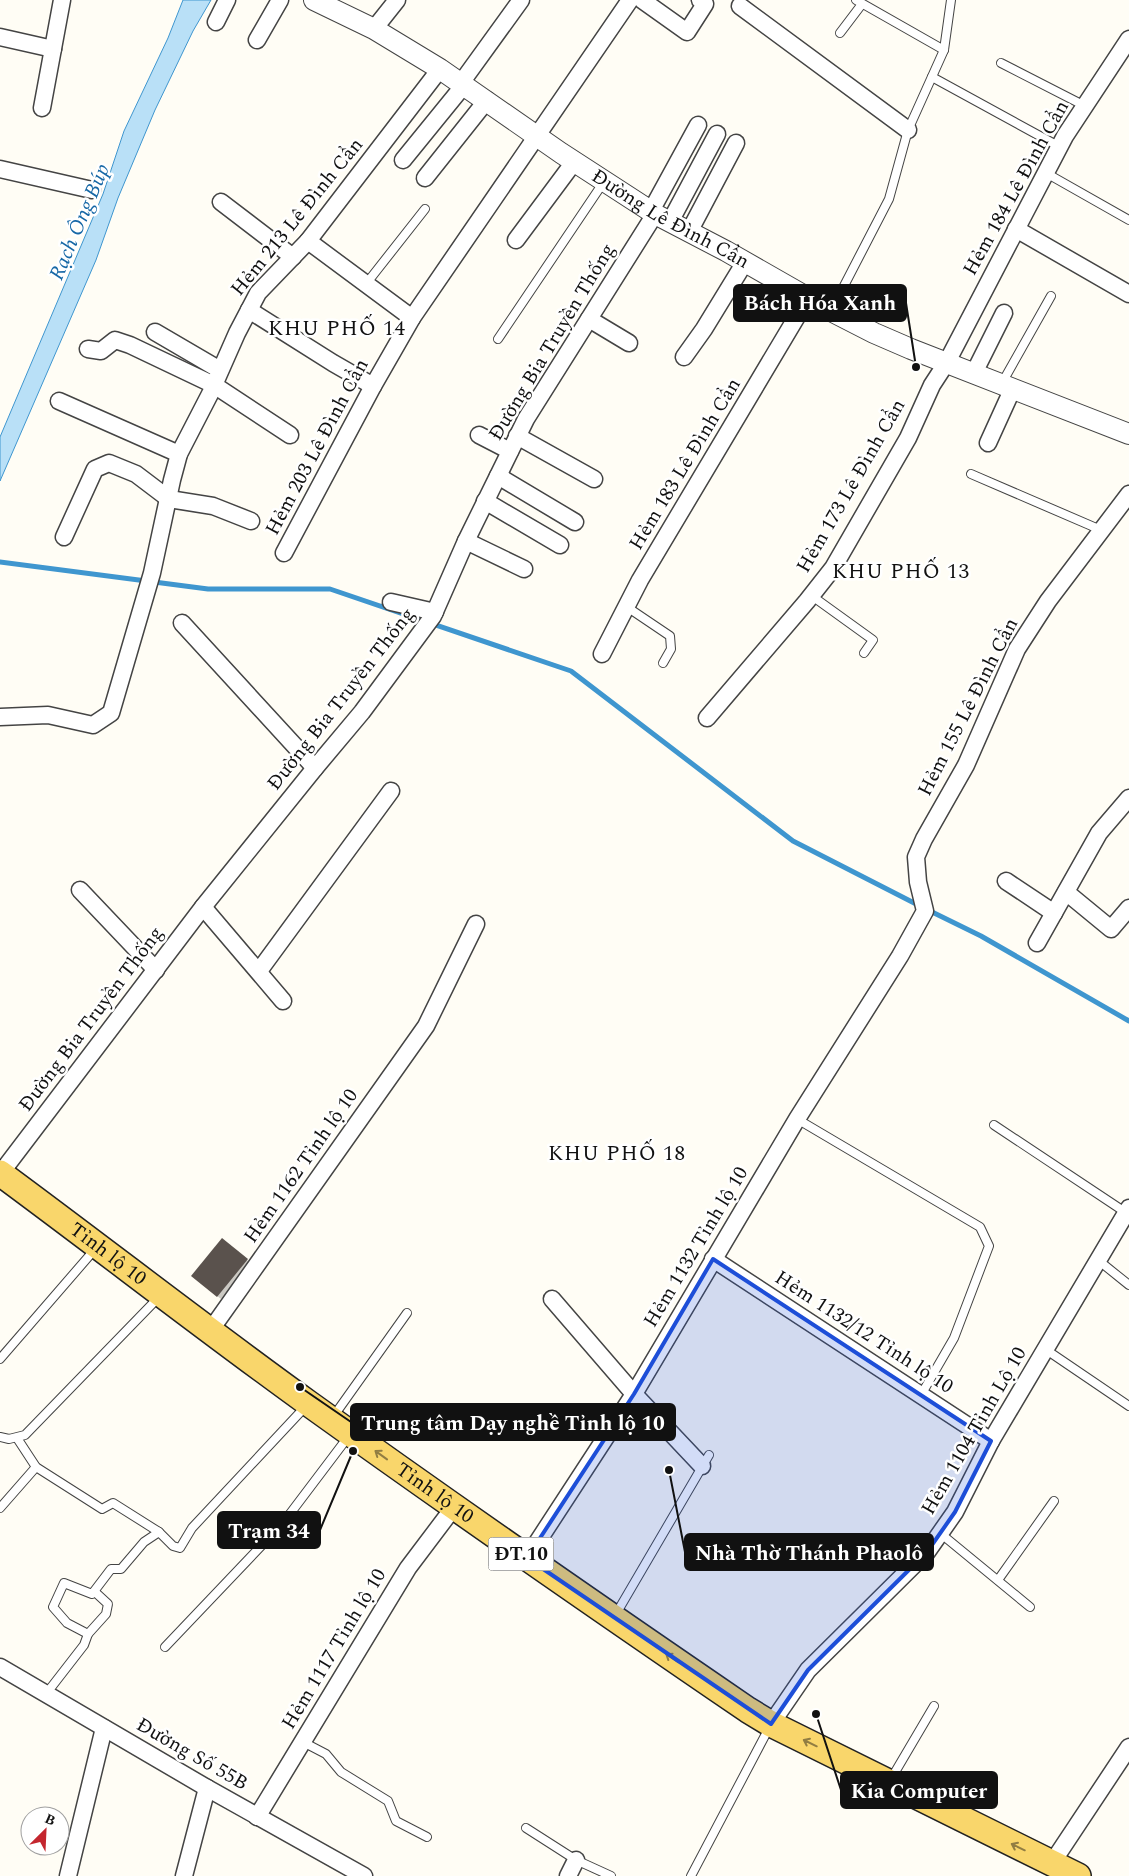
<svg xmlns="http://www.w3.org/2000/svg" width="1129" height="1876" font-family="Spectral,serif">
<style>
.water{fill:#b9e0f7;stroke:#3f96cf}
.shadow{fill:#0003}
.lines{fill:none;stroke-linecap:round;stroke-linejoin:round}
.stream{stroke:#3f96cf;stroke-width:5}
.building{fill:#5a524d}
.service-casing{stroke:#444;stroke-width:10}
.minor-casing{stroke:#444;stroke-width:19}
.tertiary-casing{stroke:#444;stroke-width:22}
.primary-casing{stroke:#222;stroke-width:28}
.service{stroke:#fff;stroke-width:8}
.minor{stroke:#fff;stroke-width:16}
.tertiary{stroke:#fff;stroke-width:20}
.primary{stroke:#f9d66b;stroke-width:25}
.oneway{stroke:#917d42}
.marked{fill:#1d4ed8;fill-opacity:0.2;stroke:#1d4ed8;stroke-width:4;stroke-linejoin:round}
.labels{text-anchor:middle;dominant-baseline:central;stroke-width:5;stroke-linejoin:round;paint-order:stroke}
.shield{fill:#fff;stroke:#585858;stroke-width:1}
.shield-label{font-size:19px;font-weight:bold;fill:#111}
.street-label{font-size:20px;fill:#111;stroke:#fff}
.water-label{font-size:21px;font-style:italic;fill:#1768a6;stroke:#fff}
.neighbourhood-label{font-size:21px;letter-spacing:1px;fill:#111;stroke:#fff}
.leader{fill:none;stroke:#111;stroke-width:2}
.callout-dot{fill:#111;stroke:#fff;stroke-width:2}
.callout{fill:#111;stroke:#111;stroke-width:2}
.callout-label{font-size:21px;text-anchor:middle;font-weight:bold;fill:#fff}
</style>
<rect width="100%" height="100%" fill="#fffdf5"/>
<!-- water -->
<polygon class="water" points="183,0 211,0 193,31 155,110 118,198 96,260 0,481 0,437 103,194 124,131 168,38"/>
<!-- shadow -->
<polygon class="shadow" points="247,1260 250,1263 221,1299 196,1279"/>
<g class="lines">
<!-- stream -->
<g class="stream">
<polyline points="0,562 208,589 330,589 571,671 793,841 920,906"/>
<polyline points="928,910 981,936 1129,1021"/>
</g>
</g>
<!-- building -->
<polygon class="building" points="222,1238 248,1259 217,1297 191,1276"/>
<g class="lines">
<!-- service casing -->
<g class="service-casing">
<g id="service">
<polyline points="856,0 944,50"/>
<polyline points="840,33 862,4"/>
<polyline points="1001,63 1085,106"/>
<polyline points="932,77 1060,147"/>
<polyline points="1046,173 1129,220"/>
<polyline points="366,284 425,209"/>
<polyline points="831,311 889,199 908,130 944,50 951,0"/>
<polyline points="498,339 603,183"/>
<polyline points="1002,383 1051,296"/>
<polyline points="971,474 1101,530"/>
<polyline points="812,596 873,640 864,653"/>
<polyline points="627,607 670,636 671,649 663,663"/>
<polyline points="797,1119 980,1227 989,1246 954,1338 921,1395"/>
<polyline points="994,1125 1125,1212"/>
<polyline points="1098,1260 1129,1285"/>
<polyline points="1045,1349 1129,1406"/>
<polyline points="0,1359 96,1248"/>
<polyline points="333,1417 407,1313"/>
<polyline points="0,1437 9,1439 25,1435 159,1297"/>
<polyline points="17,1438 36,1467 102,1509 113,1503 159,1532"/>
<polyline points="0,1508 36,1467"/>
<polyline points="940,1533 1030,1607"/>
<polyline points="998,1580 1054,1501"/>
<polyline points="616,1614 709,1455"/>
<polyline points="88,1634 106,1614 108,1604 95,1592"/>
<polyline points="165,1647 283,1523 348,1437"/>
<polyline points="46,1694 84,1645 88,1634 67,1623 53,1607 64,1583 92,1594 111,1569 121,1569 144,1542 159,1532 173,1546 180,1548 192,1528 306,1406"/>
<polyline points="303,1742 326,1754 341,1772 388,1801 396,1821 427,1837"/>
<polyline points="891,1779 934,1706"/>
<polyline points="526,1828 576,1860 611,1876"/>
<polyline points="691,1876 769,1728"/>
</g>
</g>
<!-- minor casing -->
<g class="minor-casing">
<g id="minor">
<polyline points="642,0 687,32 705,4 700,0"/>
<polyline points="740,6 908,130"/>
<polyline points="216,22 227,0"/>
<polyline points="374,29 397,0"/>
<polyline points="0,37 53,49"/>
<polyline points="257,40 280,0"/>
<polyline points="461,83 521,0"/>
<polyline points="42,108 62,0"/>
<polyline points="403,160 464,85"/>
<polyline points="0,169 92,190"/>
<polyline points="425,178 487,100"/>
<polyline points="221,202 293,257"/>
<polyline points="651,211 698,125"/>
<polyline points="670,222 717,134"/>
<polyline points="1016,229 1129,294"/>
<polyline points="689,232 736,143"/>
<polyline points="516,240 574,162"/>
<polyline points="308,241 412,318"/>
<polyline points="249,310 333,363 373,386"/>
<polyline points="589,319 629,343"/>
<polyline points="155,332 220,370"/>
<polyline points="88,349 101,351 115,340 130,345 214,385 290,435"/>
<polyline points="684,357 704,329 745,262"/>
<polyline points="974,373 1004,313"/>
<polyline points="59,401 179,454"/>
<polyline points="479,435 510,451"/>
<polyline points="517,436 594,479"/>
<polyline points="988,443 1013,388"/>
<polyline points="498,476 575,522"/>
<polyline points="485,501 560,545"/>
<polyline points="64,537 95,469 109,463 136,474 169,499 213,506 251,521"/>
<polyline points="466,541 524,569"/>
<polyline points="284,553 373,386 412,318 630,0"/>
<polyline points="391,602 435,612"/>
<polyline points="182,623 315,768"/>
<polyline points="602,654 640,580 808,298"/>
<polyline points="0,717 48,715 93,725 111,713 152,573 172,480 179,454 211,392 237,333 258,293 308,241 440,69"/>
<polyline points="707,718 807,601 833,568 908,438 932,385 947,362 1065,136 1129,39"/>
<polyline points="1006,881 1054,913"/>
<polyline points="80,890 156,970"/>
<polyline points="1066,892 1111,929 1129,908"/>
<polyline points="203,907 283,1001"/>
<polyline points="1037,943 1099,833 1129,798"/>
<polyline points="259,971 391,791"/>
<polyline points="1,1173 203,907 315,768 362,712 433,616 466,541 526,419 655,214"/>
<polyline points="713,1259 991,1441"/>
<polyline points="552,1299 634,1394 702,1466"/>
<polyline points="210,1331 426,1026 476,924"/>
<polyline points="527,1558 634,1394 797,1119 900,956 925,911 918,882 916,857 924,839 966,765 1017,649 1048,601 1129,494"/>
<polyline points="0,1667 207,1788 364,1876"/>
<polyline points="771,1724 808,1670 927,1552 955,1512 991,1441 1129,1208"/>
<polyline points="257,1817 408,1568 454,1507"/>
<polyline points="1052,1863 1129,1747"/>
<polyline points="68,1876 104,1728"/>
<polyline points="184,1876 207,1788"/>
<polyline points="568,1876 576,1860"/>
</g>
</g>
<!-- tertiary casing -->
<g class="tertiary-casing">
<g id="tertiary">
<path id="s1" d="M314,0L374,29L440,69L561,153L655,214L726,251L831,311L874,333L911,349L1129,434"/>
</g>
</g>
<!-- primary casing -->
<g class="primary-casing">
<g id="primary">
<path id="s2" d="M0,1173C103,1249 204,1328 308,1403C453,1507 600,1609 748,1710L771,1724L1078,1876"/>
</g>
</g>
<!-- service -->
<use href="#service" class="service"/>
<!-- minor -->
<use href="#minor" class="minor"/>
<!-- tertiary -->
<use href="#tertiary" class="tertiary"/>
<!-- primary -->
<use href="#primary" class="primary"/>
</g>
<!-- one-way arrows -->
<defs><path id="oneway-shaft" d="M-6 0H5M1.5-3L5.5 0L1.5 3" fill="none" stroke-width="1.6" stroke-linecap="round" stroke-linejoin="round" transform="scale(1.25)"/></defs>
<g class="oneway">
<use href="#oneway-shaft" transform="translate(381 1455) rotate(-144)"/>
<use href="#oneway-shaft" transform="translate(672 1658) rotate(-146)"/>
<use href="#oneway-shaft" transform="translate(810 1743) rotate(-154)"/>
<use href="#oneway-shaft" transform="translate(1018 1847) rotate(-154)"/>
</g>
<!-- marked area -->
<path class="marked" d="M713,1259L991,1441L955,1512L927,1552L808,1670L771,1724L527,1558L634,1394Z"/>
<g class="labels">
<!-- shield labels -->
<rect class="shield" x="488.5" y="1537.5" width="65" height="33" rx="4"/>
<g class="shield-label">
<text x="521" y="1554">ĐT.10</text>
</g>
<!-- street labels -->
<g class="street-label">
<text transform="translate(1016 188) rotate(-61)">Hẻm 184 Lê Đình Cẩn</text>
<text transform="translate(297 217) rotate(-51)">Hẻm 213 Lê Đình Cẩn</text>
<text stroke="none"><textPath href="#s1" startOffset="419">Đường Lê Đình Cẩn</textPath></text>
<text transform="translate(552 342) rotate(-59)">Đường Bia Truyền Thống</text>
<text transform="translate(317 447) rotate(-62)">Hẻm 203 Lê Đình Cẩn</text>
<text transform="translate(685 464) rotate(-59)">Hẻm 183 Lê Đình Cẩn</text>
<text transform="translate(851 486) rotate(-60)">Hẻm 173 Lê Đình Cẩn</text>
<text transform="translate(341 699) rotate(-52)">Đường Bia Truyền Thống</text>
<text transform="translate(968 707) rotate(-63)">Hẻm 155 Lê Đình Cẩn</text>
<text transform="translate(91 1019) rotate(-53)">Đường Bia Truyền Thống</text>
<text transform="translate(301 1166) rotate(-55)">Hẻm 1162 Tỉnh lộ 10</text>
<text transform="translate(696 1247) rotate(-59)">Hẻm 1132 Tỉnh lộ 10</text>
<text stroke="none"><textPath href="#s2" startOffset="135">Tỉnh lộ 10</textPath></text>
<text transform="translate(864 1332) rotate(33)">Hẻm 1132/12 Tỉnh lộ 10</text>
<text transform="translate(974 1431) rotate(-60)">Hẻm 1104 Tỉnh Lộ 10</text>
<text stroke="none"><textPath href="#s2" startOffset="540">Tỉnh lộ 10</textPath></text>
<text transform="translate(334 1649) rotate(-59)">Hẻm 1117 Tỉnh lộ 10</text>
<text transform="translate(192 1754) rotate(30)">Đường Số 55B</text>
</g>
<!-- water labels -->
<g class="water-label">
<text transform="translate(80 222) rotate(-67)">Rạch Ông Búp</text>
</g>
<!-- neighbourhood labels -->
<g class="neighbourhood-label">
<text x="337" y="329">KHU PHỐ 14</text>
<text x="901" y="572">KHU PHỐ 13</text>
<text x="617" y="1154">KHU PHỐ 18</text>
</g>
</g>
<!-- callouts -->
<path class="leader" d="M916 367L906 303M300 1387L351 1422M353 1451L320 1530M669 1470L685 1552M816 1714L841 1790"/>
<g class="callout-dot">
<circle cx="916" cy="367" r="5"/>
<circle cx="300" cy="1387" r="5"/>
<circle cx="353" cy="1451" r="5"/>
<circle cx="669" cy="1470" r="5"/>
<circle cx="816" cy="1714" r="5"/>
</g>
<g class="callout">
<rect x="734" y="285" width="172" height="36" rx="5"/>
<rect x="351" y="1404" width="324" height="36" rx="5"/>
<rect x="218" y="1512" width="102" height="36" rx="5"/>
<rect x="685" y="1534" width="248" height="36" rx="5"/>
<rect x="841" y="1772" width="156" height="36" rx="5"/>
</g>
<g class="callout-label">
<text x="820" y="310">Bách Hóa Xanh</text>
<text x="513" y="1430">Trung tâm Dạy nghề Tỉnh lộ 10</text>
<text x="269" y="1538">Trạm 34</text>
<text x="809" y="1560">Nhà Thờ Thánh Phaolô</text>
<text x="919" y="1798">Kia Computer</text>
</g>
<!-- north arrow -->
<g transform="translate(45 1831) rotate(24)"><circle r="24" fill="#ffffff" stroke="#a0a0a0"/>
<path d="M0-4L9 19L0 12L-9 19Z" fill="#c4262e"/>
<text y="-8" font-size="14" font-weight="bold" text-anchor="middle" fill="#111111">B</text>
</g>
</svg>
